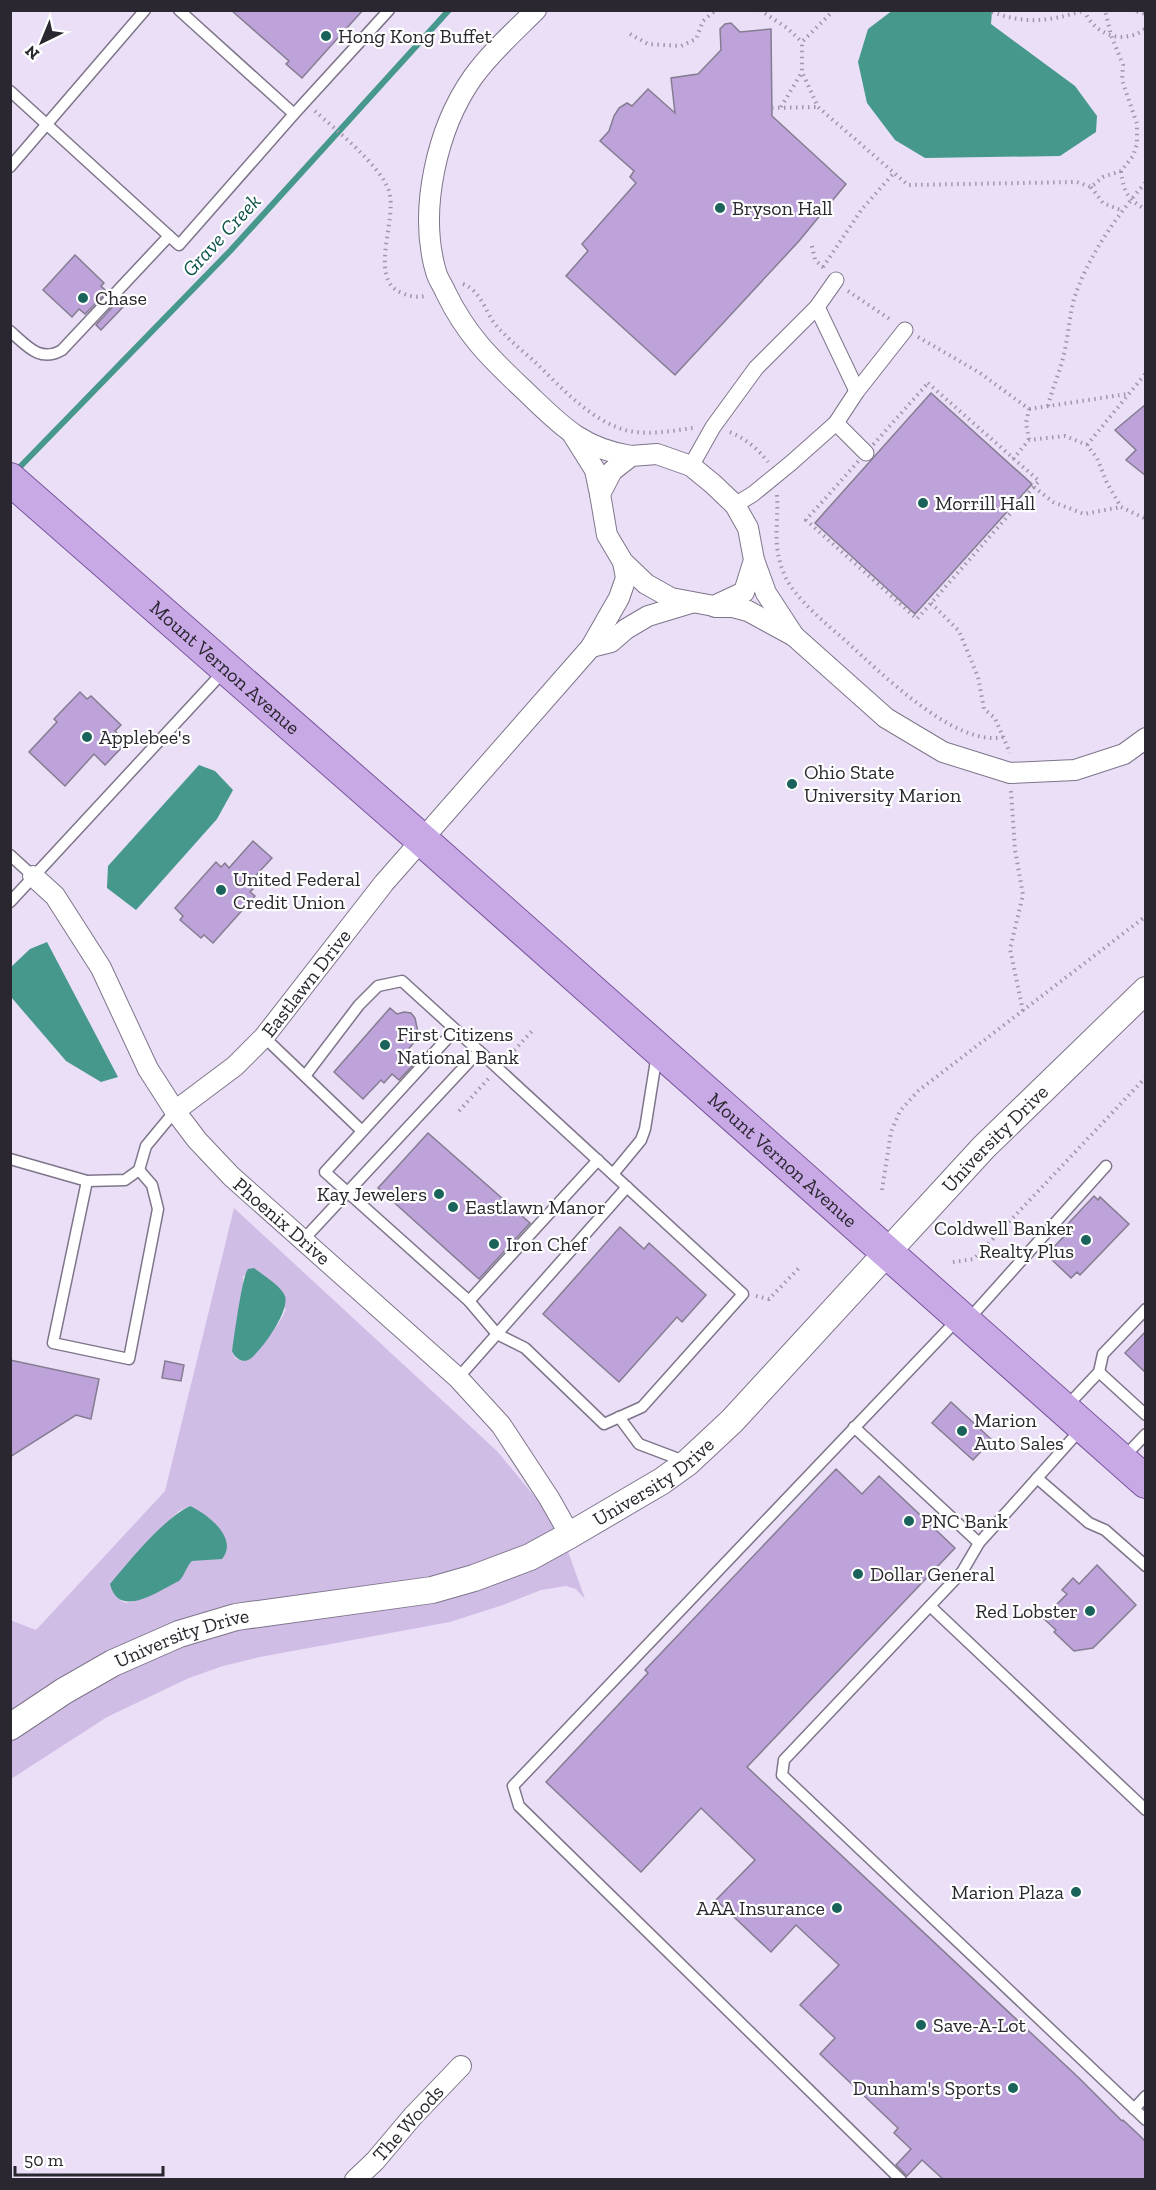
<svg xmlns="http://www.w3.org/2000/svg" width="1156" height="2190" font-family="'Zilla Slab',serif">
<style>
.green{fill:#d0bde6;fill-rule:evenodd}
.water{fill:#46988c}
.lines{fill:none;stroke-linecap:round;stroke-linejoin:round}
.stream{stroke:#46988c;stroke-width:6}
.building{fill:#bda3da;stroke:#857c91;stroke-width:1.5}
.service-casing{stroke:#7e758a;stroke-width:13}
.pedestrian-casing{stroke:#7e758a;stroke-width:17}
.minor-casing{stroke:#7e758a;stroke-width:22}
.tertiary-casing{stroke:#7e758a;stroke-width:28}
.primary-casing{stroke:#79569b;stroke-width:34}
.path{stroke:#9f97a9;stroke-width:4;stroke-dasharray:1.5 4.5;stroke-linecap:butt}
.service{stroke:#fff;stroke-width:10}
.pedestrian{stroke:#fff;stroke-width:15}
.minor{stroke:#fff;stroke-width:20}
.tertiary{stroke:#fff;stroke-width:26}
.primary{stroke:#c8a9e6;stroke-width:32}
.poi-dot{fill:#19635a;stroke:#fff;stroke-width:2}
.labels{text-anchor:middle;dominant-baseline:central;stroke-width:4.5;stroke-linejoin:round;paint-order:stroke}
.poi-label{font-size:20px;fill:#2b2730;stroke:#fff;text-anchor:start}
.street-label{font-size:20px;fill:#2b2730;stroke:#fff}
.water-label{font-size:21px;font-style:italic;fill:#0d544c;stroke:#fff}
</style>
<rect width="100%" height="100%" fill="#eadff7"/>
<!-- green -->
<path class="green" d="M234,1208L497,1451L559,1526L585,1599L576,1589L566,1586L541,1590L503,1605L450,1622L260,1657L223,1666L189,1678L107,1717L11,1779L10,1620L36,1630L165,1491ZM243,1275L286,1309C277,1331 260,1346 242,1361L235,1358L232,1351L243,1287ZM190,1506L213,1559L192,1561L186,1567L135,1601L126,1603L120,1600L137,1552L179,1511Z"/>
<!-- water -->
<g class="water">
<polygon points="893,10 992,11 991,24 1075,86 1097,116 1096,132 1060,156 925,158 895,140 867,103 858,62 868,29"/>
<polygon points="199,765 215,771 233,790 217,819 136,910 107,888 108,866"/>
<polygon points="47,942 118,1077 101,1082 66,1061 11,997 11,967 30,949"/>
<path d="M254,1268C263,1275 281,1286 285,1296C290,1311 262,1350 250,1359C242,1364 235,1358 232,1351C234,1338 242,1276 248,1269Z"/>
<path d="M190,1506C208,1514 239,1539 222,1559L192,1561C186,1567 185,1575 179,1581C158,1591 119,1620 110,1584C131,1559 162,1520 190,1506Z"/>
</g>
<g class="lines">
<!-- stream -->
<polyline class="stream" points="15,472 231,250 449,10"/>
</g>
<!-- building -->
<g class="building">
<polygon points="231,10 363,10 302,78 286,64 289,61"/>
<polygon points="731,23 740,32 771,29 772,116 846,184 799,241 675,375 566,276 588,251 582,244 636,183 630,177 634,171 600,141 609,131 614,116 619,108 627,103 632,106 648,89 675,113 671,78 698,74 721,50 720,29 725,24"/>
<polygon points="75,255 104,283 101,286 107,292 85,314 79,309 72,317 43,290"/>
<polygon points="117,302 123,307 101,330 96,325"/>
<polygon points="931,393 1032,484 915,614 815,523"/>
<polygon points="1146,404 1146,476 1126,460 1136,450 1115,430"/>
<polygon points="80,692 87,699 91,696 121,725 115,731 127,742 105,765 94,754 65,786 29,752 57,722 54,719"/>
<polygon points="253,841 272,858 248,884 253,889 250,892 255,896 213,943 204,935 201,938 180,920 183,916 175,908 216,862 221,867 225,863 229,868"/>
<polygon points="390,1008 397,1014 404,1012 411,1013 415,1018 419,1037 404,1054 415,1063 399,1080 392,1074 384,1083 381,1080 363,1099 334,1072"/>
<polygon points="428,1133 530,1223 479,1279 378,1188"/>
<polygon points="1094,1196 1098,1200 1100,1197 1129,1224 1080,1275 1077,1272 1071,1278 1050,1258 1055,1252 1052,1249 1068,1232 1064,1228"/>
<polygon points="620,1227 644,1249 649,1243 706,1295 682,1322 677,1317 619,1382 543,1314"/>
<polygon points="1146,1331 1146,1373 1125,1353"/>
<polygon points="10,1360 99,1379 91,1419 76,1415 10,1457"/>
<polygon points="165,1361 184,1365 181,1381 162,1378"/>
<polygon points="951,1402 992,1440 973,1460 932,1423"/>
<polygon points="836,1469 862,1494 879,1476 955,1548 747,1767 1079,2078 1122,2121 1123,2120 1139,2135 1146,2142 1146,2180 944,2180 922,2160 907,2176 896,2165 911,2149 894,2133 898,2128 820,2054 835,2038 800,2005 839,1965 796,1925 771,1952 716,1900 755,1860 701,1808 641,1872 546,1782 648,1673 645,1670"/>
<polygon points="1097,1565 1136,1605 1093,1648 1074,1651 1054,1632 1056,1630 1043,1618 1067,1594 1062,1590 1073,1578 1079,1584"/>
</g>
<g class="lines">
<!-- service casing -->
<g class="service-casing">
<g id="service">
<polyline points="179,10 294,114"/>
<polyline points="10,91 179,245 294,114 389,10"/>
<polyline points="10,167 145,10"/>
<path d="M10,331C27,346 40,363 62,350L169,236"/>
<polyline points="10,855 33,876"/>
<polyline points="10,902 224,671"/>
<polyline points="455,1030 325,1172 469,1301 598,1160"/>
<polyline points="264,1037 362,1131"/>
<polyline points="305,1076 359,1005 378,986 402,981 479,1051"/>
<polyline points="10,1159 87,1181 125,1180 139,1170 146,1146 175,1111"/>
<polyline points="613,1174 641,1140 645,1129 657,1054"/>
<polyline points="87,1181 53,1343 129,1359 158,1209 152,1185 139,1170"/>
<polyline points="304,1239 479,1051 743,1294 642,1407 604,1424 525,1348 497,1334 469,1301"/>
<polyline points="968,1320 1106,1166"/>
<polyline points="1099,1372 1146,1415"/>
<polyline points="458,1378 627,1187"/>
<polyline points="1066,1407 1099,1372 1103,1354 1146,1309"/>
<polyline points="619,1417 639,1444 684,1461"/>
<polyline points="854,1427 979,1543"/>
<polyline points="1081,1429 979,1543 962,1572 784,1760 782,1775 1146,2120"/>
<polyline points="1123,1458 1146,1434"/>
<polyline points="1037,1478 1089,1523 1105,1530 1146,1566"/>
<polyline points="930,1606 1146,1810"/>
<polyline points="1134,2109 1146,2096"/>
<polyline points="901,2180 519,1806 513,1786 958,1319"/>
</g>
</g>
<!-- pedestrian casing -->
<g class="pedestrian-casing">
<g id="pedestrian">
<polyline points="817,307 857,391"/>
<polyline points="836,423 866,453"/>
<polyline points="691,466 713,427 756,368 817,307 836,280"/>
<polyline points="735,505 753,494 791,463 836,423 857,391 905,330"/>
</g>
</g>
<!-- minor casing -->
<g class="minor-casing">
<g id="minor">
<path d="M536,10C515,31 491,52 473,77C437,128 418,210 436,272C438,279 443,286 446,293C466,334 489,357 522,388C558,422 579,448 631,456"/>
<polyline points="573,435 595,470 600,494"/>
<polyline points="754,560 744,592 714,606 671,598 646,584 623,562 607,535 600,494 612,471 631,456 657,454 691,466 713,484 735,505 748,528 754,560 766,593 794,636"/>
<polyline points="715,607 733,607 748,611 794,636 886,718 943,752 1010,773 1075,770 1124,754 1146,738"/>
<polyline points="591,647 611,642 626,629 648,616 691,603"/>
<polyline points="33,876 55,896 101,968 148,1069 175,1111 197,1140 231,1176 458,1378 501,1425 549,1498 570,1535"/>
<polyline points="175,1111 235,1066 264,1037 384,883 591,647 619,598 626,578 623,562"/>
<polyline points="355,2180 375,2161 413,2116 461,2066"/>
</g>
</g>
<!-- tertiary casing -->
<g class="tertiary-casing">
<g id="tertiary">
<path id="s1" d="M10,1727L64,1691L113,1663L179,1634L236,1617L432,1590L474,1578L530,1557L570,1535L662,1481L687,1463L732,1421L984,1147L1146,990"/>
</g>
</g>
<!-- primary casing -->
<g class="primary-casing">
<g id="primary">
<path id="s2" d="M10,479L421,839L1146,1482"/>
</g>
</g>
<!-- path -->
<g class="path">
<polyline points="760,10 787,28 802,42"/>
<polyline points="834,10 802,42 802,72 818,107 908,185 1077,182 1091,187 1103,177 1121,171 1133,156 1137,144 1137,124 1122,80 1123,65 1111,35 1105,10"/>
<path d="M986,10C1026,25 1046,22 1086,10"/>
<path d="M1084,10C1094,35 1124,46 1146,28"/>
<polyline points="1131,10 1146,14"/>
<polyline points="630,34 648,44 681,46 696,39 703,21 716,10"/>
<polyline points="781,107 802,72"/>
<polyline points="772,108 818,107"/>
<path d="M315,111C336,130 380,165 389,191C398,219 367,280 402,293C411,297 419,298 428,295"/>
<path d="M1121,171C1124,193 1127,198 1146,210"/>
<polyline points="1091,187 1103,203 1123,211"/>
<polyline points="812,246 815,260 825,269"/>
<polyline points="823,267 862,209 894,173"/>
<path d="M463,284C480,290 485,310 494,323C506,337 520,349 534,361C561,387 591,422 629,431C650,435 672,431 693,428"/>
<polyline points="848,291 891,320"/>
<polyline points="918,337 980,373 1029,409 1026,423 1029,440"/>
<polygon points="928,383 1039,481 917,619 806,520"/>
<path d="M1048,406C1052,389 1059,374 1063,358C1068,339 1069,318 1074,299C1087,258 1117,215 1146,182"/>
<polyline points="1029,409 1127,394"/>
<path d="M730,432C746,439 757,448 768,462"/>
<polyline points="1087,445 1146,373"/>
<polyline points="1013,459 1029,440 1065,436 1087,445 1097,458 1107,483 1121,507 1146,519"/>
<polyline points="1034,487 1053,502 1084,514 1121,507"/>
<path d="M777,495C779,526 771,544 785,576C796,600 828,625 848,643C880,672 956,748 1003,737"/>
<polyline points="931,603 959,631 978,677 984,709 995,718 1010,753"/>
<polyline points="1011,791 1015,850 1023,895 1010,949 1023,1011"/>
<polyline points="506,1059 534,1029"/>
<polyline points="459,1111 489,1078"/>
<polyline points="882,1190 891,1132 900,1111 918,1091 1146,916"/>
<polyline points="953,1262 974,1259 1146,1077"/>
<polyline points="756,1296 769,1299 799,1268"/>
</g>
<!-- service -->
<use href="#service" class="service"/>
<!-- pedestrian -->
<use href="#pedestrian" class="pedestrian"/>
<!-- minor -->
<use href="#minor" class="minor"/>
<!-- tertiary -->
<use href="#tertiary" class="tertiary"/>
<!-- primary -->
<use href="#primary" class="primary"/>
</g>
<!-- markers -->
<g class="poi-dot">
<circle cx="326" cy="36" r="6"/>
<circle cx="720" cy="208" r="6"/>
<circle cx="83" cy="298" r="6"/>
<circle cx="923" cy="503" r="6"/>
<circle cx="87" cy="737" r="6"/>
<circle cx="792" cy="784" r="6"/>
<circle cx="221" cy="890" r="6"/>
<circle cx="385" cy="1045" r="6"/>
<circle cx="439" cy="1194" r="6"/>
<circle cx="453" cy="1207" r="6"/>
<circle cx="1086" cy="1240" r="6"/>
<circle cx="494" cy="1244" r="6"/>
<circle cx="962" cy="1431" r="6"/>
<circle cx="909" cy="1521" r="6"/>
<circle cx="858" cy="1574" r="6"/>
<circle cx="1090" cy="1611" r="6"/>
<circle cx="1076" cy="1892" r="6"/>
<circle cx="837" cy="1908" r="6"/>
<circle cx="921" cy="2025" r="6"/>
<circle cx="1013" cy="2088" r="6"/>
</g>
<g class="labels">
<!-- poi labels -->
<g class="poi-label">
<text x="338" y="36">Hong Kong Buffet</text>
<text x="732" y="208">Bryson Hall</text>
<text x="95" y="298">Chase</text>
<text x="935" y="503">Morrill Hall</text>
<text x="99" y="737">Applebee's</text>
<text x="804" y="772">Ohio State<tspan x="804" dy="23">University Marion</tspan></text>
<text x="233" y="879">United Federal<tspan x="233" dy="23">Credit Union</tspan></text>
<text x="397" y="1034">First Citizens<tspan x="397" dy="23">National Bank</tspan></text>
<text x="427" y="1194" text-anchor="end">Kay Jewelers</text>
<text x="465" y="1207">Eastlawn Manor</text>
<text x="1074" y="1228" text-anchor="end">Coldwell Banker<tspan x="1074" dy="23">Realty Plus</tspan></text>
<text x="506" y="1244">Iron Chef</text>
<text x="974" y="1420">Marion<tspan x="974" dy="23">Auto Sales</tspan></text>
<text x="921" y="1521">PNC Bank</text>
<text x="870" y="1574">Dollar General</text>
<text x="1078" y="1611" text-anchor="end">Red Lobster</text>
<text x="1064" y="1892" text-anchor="end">Marion Plaza</text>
<text x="825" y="1908" text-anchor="end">AAA Insurance</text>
<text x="933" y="2025">Save-A-Lot</text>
<text x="1001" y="2088" text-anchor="end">Dunham's Sports</text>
</g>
<!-- street labels -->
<g class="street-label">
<text stroke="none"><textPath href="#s2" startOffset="286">Mount Vernon Avenue</textPath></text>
<text transform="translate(306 983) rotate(-52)">Eastlawn Drive</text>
<text stroke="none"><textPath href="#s1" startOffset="1185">University Drive</textPath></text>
<text stroke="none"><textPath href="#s2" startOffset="1030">Mount Vernon Avenue</textPath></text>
<text transform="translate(282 1221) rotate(41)">Phoenix Drive</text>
<text stroke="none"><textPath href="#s1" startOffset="699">University Drive</textPath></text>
<text stroke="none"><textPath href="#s1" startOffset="195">University Drive</textPath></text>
<text transform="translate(408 2123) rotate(-48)">The Woods</text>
</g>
<!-- water labels -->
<g class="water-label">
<text transform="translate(221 235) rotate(-47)">Grave Creek</text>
</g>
</g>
<!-- border -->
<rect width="1156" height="2190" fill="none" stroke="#2b2730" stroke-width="24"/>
<!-- north arrow -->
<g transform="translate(42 42) rotate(223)" stroke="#ffffff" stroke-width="4.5" paint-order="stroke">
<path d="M0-4.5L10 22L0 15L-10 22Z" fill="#2b2730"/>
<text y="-9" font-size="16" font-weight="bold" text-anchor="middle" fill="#2b2730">N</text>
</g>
<!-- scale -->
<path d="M15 2166v9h148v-9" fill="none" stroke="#2b2730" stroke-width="3"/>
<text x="24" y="2166" font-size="18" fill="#2b2730" stroke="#ffffff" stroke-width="4.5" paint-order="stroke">50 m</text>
</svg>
